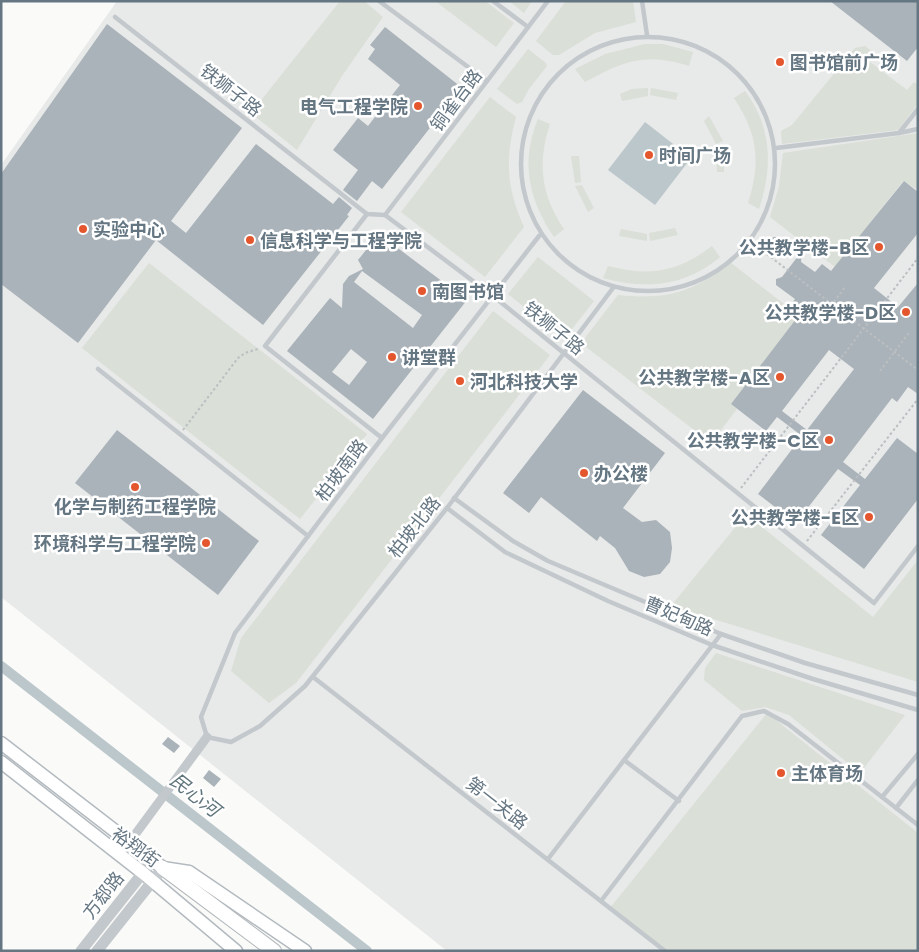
<svg xmlns="http://www.w3.org/2000/svg" width="919" height="952" font-family="Poppins,'Noto Sans SC',sans-serif">
<style>
.built{fill:#e8e9e9}
.green{fill:#dadfd7}
.water{fill:#bbc7cb}
.lines{fill:none;stroke-linecap:round;stroke-linejoin:round}
.canal{stroke:#bbc7cb;stroke-width:10}
.building{fill:#aab3b9;fill-rule:evenodd}
.secondary-casing{stroke:#b3babf;stroke-width:15}
.trunk-casing{stroke:#b4b9bd;stroke-width:16}
.path{stroke:#bbbfc2;stroke-width:2;stroke-dasharray:2.5 2.5;stroke-linecap:butt}
.service{stroke:#c3c8cc;stroke-width:4.5}
.minor{stroke:#c3c8cc;stroke-width:9}
.tertiary{stroke:#c3c8cc;stroke-width:11}
.secondary{stroke:#fff;stroke-width:12}
.trunk{stroke:#fff;stroke-width:14}
.poi-dot{fill:#e4572e;stroke:#fff;stroke-width:2}
.labels{text-anchor:middle;dominant-baseline:central;stroke-width:5;stroke-linejoin:round;paint-order:stroke}
.poi-label{font-size:18px;font-weight:bold;fill:#657683;stroke:#fff;text-anchor:start}
.street-label{font-size:18px;fill:#657683;stroke:#fff}
.water-label{font-size:19px;font-style:italic;fill:#60757c;stroke:#fff}
</style>
<rect width="100%" height="100%" fill="#fafaf8"/>
<!-- built -->
<polygon class="built" points="117,1 918,1 918,951 447,951 1,597 1,165"/>
<!-- green -->
<g class="green">
<polygon points="340,1 364,1 383,17 342,76 297,150 251,113"/>
<polygon points="435,1 485,1 514,23 496,47"/>
<polygon points="509,1 532,1 524,13"/>
<polygon points="566,1 633,1 636,22 595,33 559,55 553,55 536,41"/>
<path d="M645,44H663L693,52L689,66C645,52 624,61 585,82L575,69L605,54Z"/>
<polygon points="865,46 871,51 866,59 907,90 914,82 918,85 918,104 898,130 782,144 781,131 792,125 855,48"/>
<polygon points="528,49 546,63 547,66 529,89 522,102 517,104 497,89"/>
<polygon points="648,88 648,96 622,101 620,94 632,89"/>
<polygon points="651,88 678,93 676,100 650,95"/>
<path d="M745,91C772,127 773,167 759,209L748,203C761,162 758,134 734,98Z"/>
<path d="M490,97L516,117C505,159 506,187 524,227L485,277L401,212Z"/>
<polygon points="709,116 723,141 716,144 704,121"/>
<path d="M538,119L550,124C537,163 541,195 564,229L554,237C529,200 520,162 538,119Z"/>
<polygon points="918,133 918,190 903,181 835,267 770,217 779,186 783,153"/>
<polygon points="723,145 724,172 717,172 716,146"/>
<polygon points="571,156 579,156 581,182 575,183"/>
<polygon points="582,185 594,208 588,212 575,186"/>
<polygon points="675,228 678,235 650,241 649,233"/>
<polygon points="621,229 647,234 647,241 619,236"/>
<path d="M712,246L720,257C686,286 646,290 603,278L608,266C650,277 678,272 712,246Z"/>
<polygon points="538,257 594,301 564,339 508,294"/>
<polygon points="149,263 367,434 300,519 82,348"/>
<path d="M731,263L789,308L786,311L796,319L731,404L737,409L711,443L581,343L618,295C668,300 690,293 731,263Z"/>
<polygon points="493,311 550,355 296,683 269,703 231,671 241,638"/>
<polygon points="746,514 873,617 918,560 918,682 671,606"/>
<polygon points="716,653 905,715 860,773 789,715 765,707 742,711 704,680 705,668"/>
<polygon points="767,713 918,833 918,951 665,951 610,908"/>
</g>
<!-- water -->
<polygon class="water" points="645,122 691,158 655,205 608,170"/>
<g class="lines">
<!-- canal -->
<polyline class="canal" points="1,666 367,951"/>
</g>
<!-- building -->
<g class="building">
<polygon points="830,1 918,1 918,47 907,61"/>
<polygon points="107,24 242,128 171,221 186,233 256,144 333,204 339,197 352,208 347,215 349,216 263,325 156,240 78,343 1,284 1,174"/>
<polygon points="385,27 461,87 452,99 455,102 447,112 444,110 382,189 372,181 357,201 343,190 358,170 333,150 358,118 368,126 400,85 368,59 375,49 370,45"/>
<path d="M904,181L918,192V233L874,288L898,307L918,283V394L908,387L897,402L892,398L843,462L865,479L897,438L918,454V499L864,569L821,535L860,485L838,469L796,523L758,494L802,436L777,417L766,431L731,404L796,319L786,311L795,299L776,285V279L782,277L802,251L801,262L815,272L822,264L831,271ZM829,350L854,369L807,430L782,411Z"/>
<path d="M379,234L467,300L373,419L287,351L330,298L342,308L343,284L349,276L363,269L358,260ZM362,271L422,315L413,328L354,282ZM351,349L367,362L349,385L332,372Z"/>
<circle cx="775" cy="241" r="4"/>
<polygon points="583,390 665,453 623,508 642,522 656,520 670,532 672,548 670,562 660,574 644,577 629,571 615,548 600,536 597,541 541,497 529,513 503,493"/>
<polygon points="117,430 259,541 218,595 75,483"/>
<polygon points="168,737 180,746 174,753 162,744"/>
<polygon points="209,770 221,779 214,787 203,778"/>
</g>
<g class="lines">
<!-- secondary casing -->
<g class="secondary-casing">
<g id="secondary">
<polyline points="1,743 163,868 189,872 305,951"/>
<polyline points="1,762 143,873 236,951"/>
</g>
</g>
<!-- trunk casing -->
<g class="trunk-casing">
<polyline id="trunk" points="163,868 274,951"/>
</g>
<!-- path -->
<g class="path">
<polyline points="747,239 918,370"/>
<polyline points="819,322 845,287"/>
<polyline points="880,371 909,333"/>
<polyline points="183,430 238,358 245,353 258,349"/>
<polyline points="741,488 918,258"/>
<polyline points="807,541 918,399"/>
</g>
<!-- service -->
<g class="service">
<polyline points="379,1 487,81"/>
<polyline points="493,1 528,27"/>
<polyline points="642,1 647,35"/>
<polyline points="115,17 367,214 385,215 493,296 874,603 918,546"/>
<circle cx="648" cy="164" r="127"/>
<polyline points="899,133 918,129"/>
<polyline points="776,148 899,133 918,109"/>
<polyline points="367,214 265,346 382,438"/>
<polyline points="385,215 548,1"/>
<polyline points="539,236 382,438 235,633 201,717 207,737 231,742 260,726 305,686 447,508 613,288"/>
<polyline points="98,369 308,536"/>
<polyline points="454,498 513,541 548,561 721,634 805,663 918,695"/>
<polyline points="447,508 505,552 608,601 712,645 813,679 918,710"/>
<polyline points="313,677 665,951"/>
<polyline points="624,760 679,801"/>
<polyline points="882,797 918,754"/>
<polyline points="896,808 918,780"/>
<polyline points="548,859 721,634"/>
<polyline points="601,901 742,716 764,711 788,724 918,825"/>
</g>
<!-- minor -->
<polyline class="minor" points="120,855 207,737"/>
<!-- tertiary -->
<g class="tertiary">
<polyline points="81,951 153,860"/>
<polyline points="97,951 163,868"/>
</g>
<!-- secondary -->
<use href="#secondary" class="secondary"/>
<!-- trunk -->
<use href="#trunk" class="trunk"/>
</g>
<!-- markers -->
<g class="poi-dot">
<circle cx="780" cy="62" r="5"/>
<circle cx="418" cy="106" r="5"/>
<circle cx="649" cy="155" r="5"/>
<circle cx="83" cy="229" r="5"/>
<circle cx="250" cy="240" r="5"/>
<circle cx="879" cy="247" r="5"/>
<circle cx="422" cy="291" r="5"/>
<circle cx="906" cy="312" r="5"/>
<circle cx="392" cy="357" r="5"/>
<circle cx="780" cy="377" r="5"/>
<circle cx="460" cy="381" r="5"/>
<circle cx="829" cy="440" r="5"/>
<circle cx="584" cy="473" r="5"/>
<circle cx="135" cy="487" r="5"/>
<circle cx="869" cy="517" r="5"/>
<circle cx="206" cy="543" r="5"/>
<circle cx="781" cy="773" r="5"/>
</g>
<g class="labels">
<!-- poi labels -->
<g class="poi-label">
<text x="790" y="62">图书馆前广场</text>
<text x="408" y="106" text-anchor="end">电气工程学院</text>
<text x="659" y="155">时间广场</text>
<text x="93" y="229">实验中心</text>
<text x="260" y="240">信息科学与工程学院</text>
<text x="869" y="247" text-anchor="end">公共教学楼-B区</text>
<text x="432" y="291">南图书馆</text>
<text x="896" y="312" text-anchor="end">公共教学楼-D区</text>
<text x="402" y="357">讲堂群</text>
<text x="770" y="377" text-anchor="end">公共教学楼-A区</text>
<text x="470" y="381">河北科技大学</text>
<text x="819" y="440" text-anchor="end">公共教学楼-C区</text>
<text x="594" y="473">办公楼</text>
<text x="135" y="506" text-anchor="middle">化学与制药工程学院</text>
<text x="859" y="517" text-anchor="end">公共教学楼-E区</text>
<text x="196" y="543" text-anchor="end">环境科学与工程学院</text>
<text x="791" y="773">主体育场</text>
</g>
<!-- street labels -->
<g class="street-label">
<text transform="translate(231 90) rotate(38)">铁狮子路</text>
<text transform="translate(456 100) rotate(-53)">铜雀台路</text>
<text transform="translate(554 328) rotate(39)">铁狮子路</text>
<text transform="translate(341 470) rotate(-53)">柏坡南路</text>
<text transform="translate(414 527) rotate(-52)">柏坡北路</text>
<text transform="translate(679 616) rotate(23)">曹妃甸路</text>
<text transform="translate(497 803) rotate(38)">第一关路</text>
<text transform="translate(136 847) rotate(36)">裕翔街</text>
<text transform="translate(103 895) rotate(-52)">方郄路</text>
</g>
<!-- water labels -->
<g class="water-label">
<text transform="translate(195 795) rotate(38)">民心河</text>
</g>
</g>
<!-- border -->
<rect width="919" height="952" fill="none" stroke="#657683" stroke-width="5"/>
</svg>
